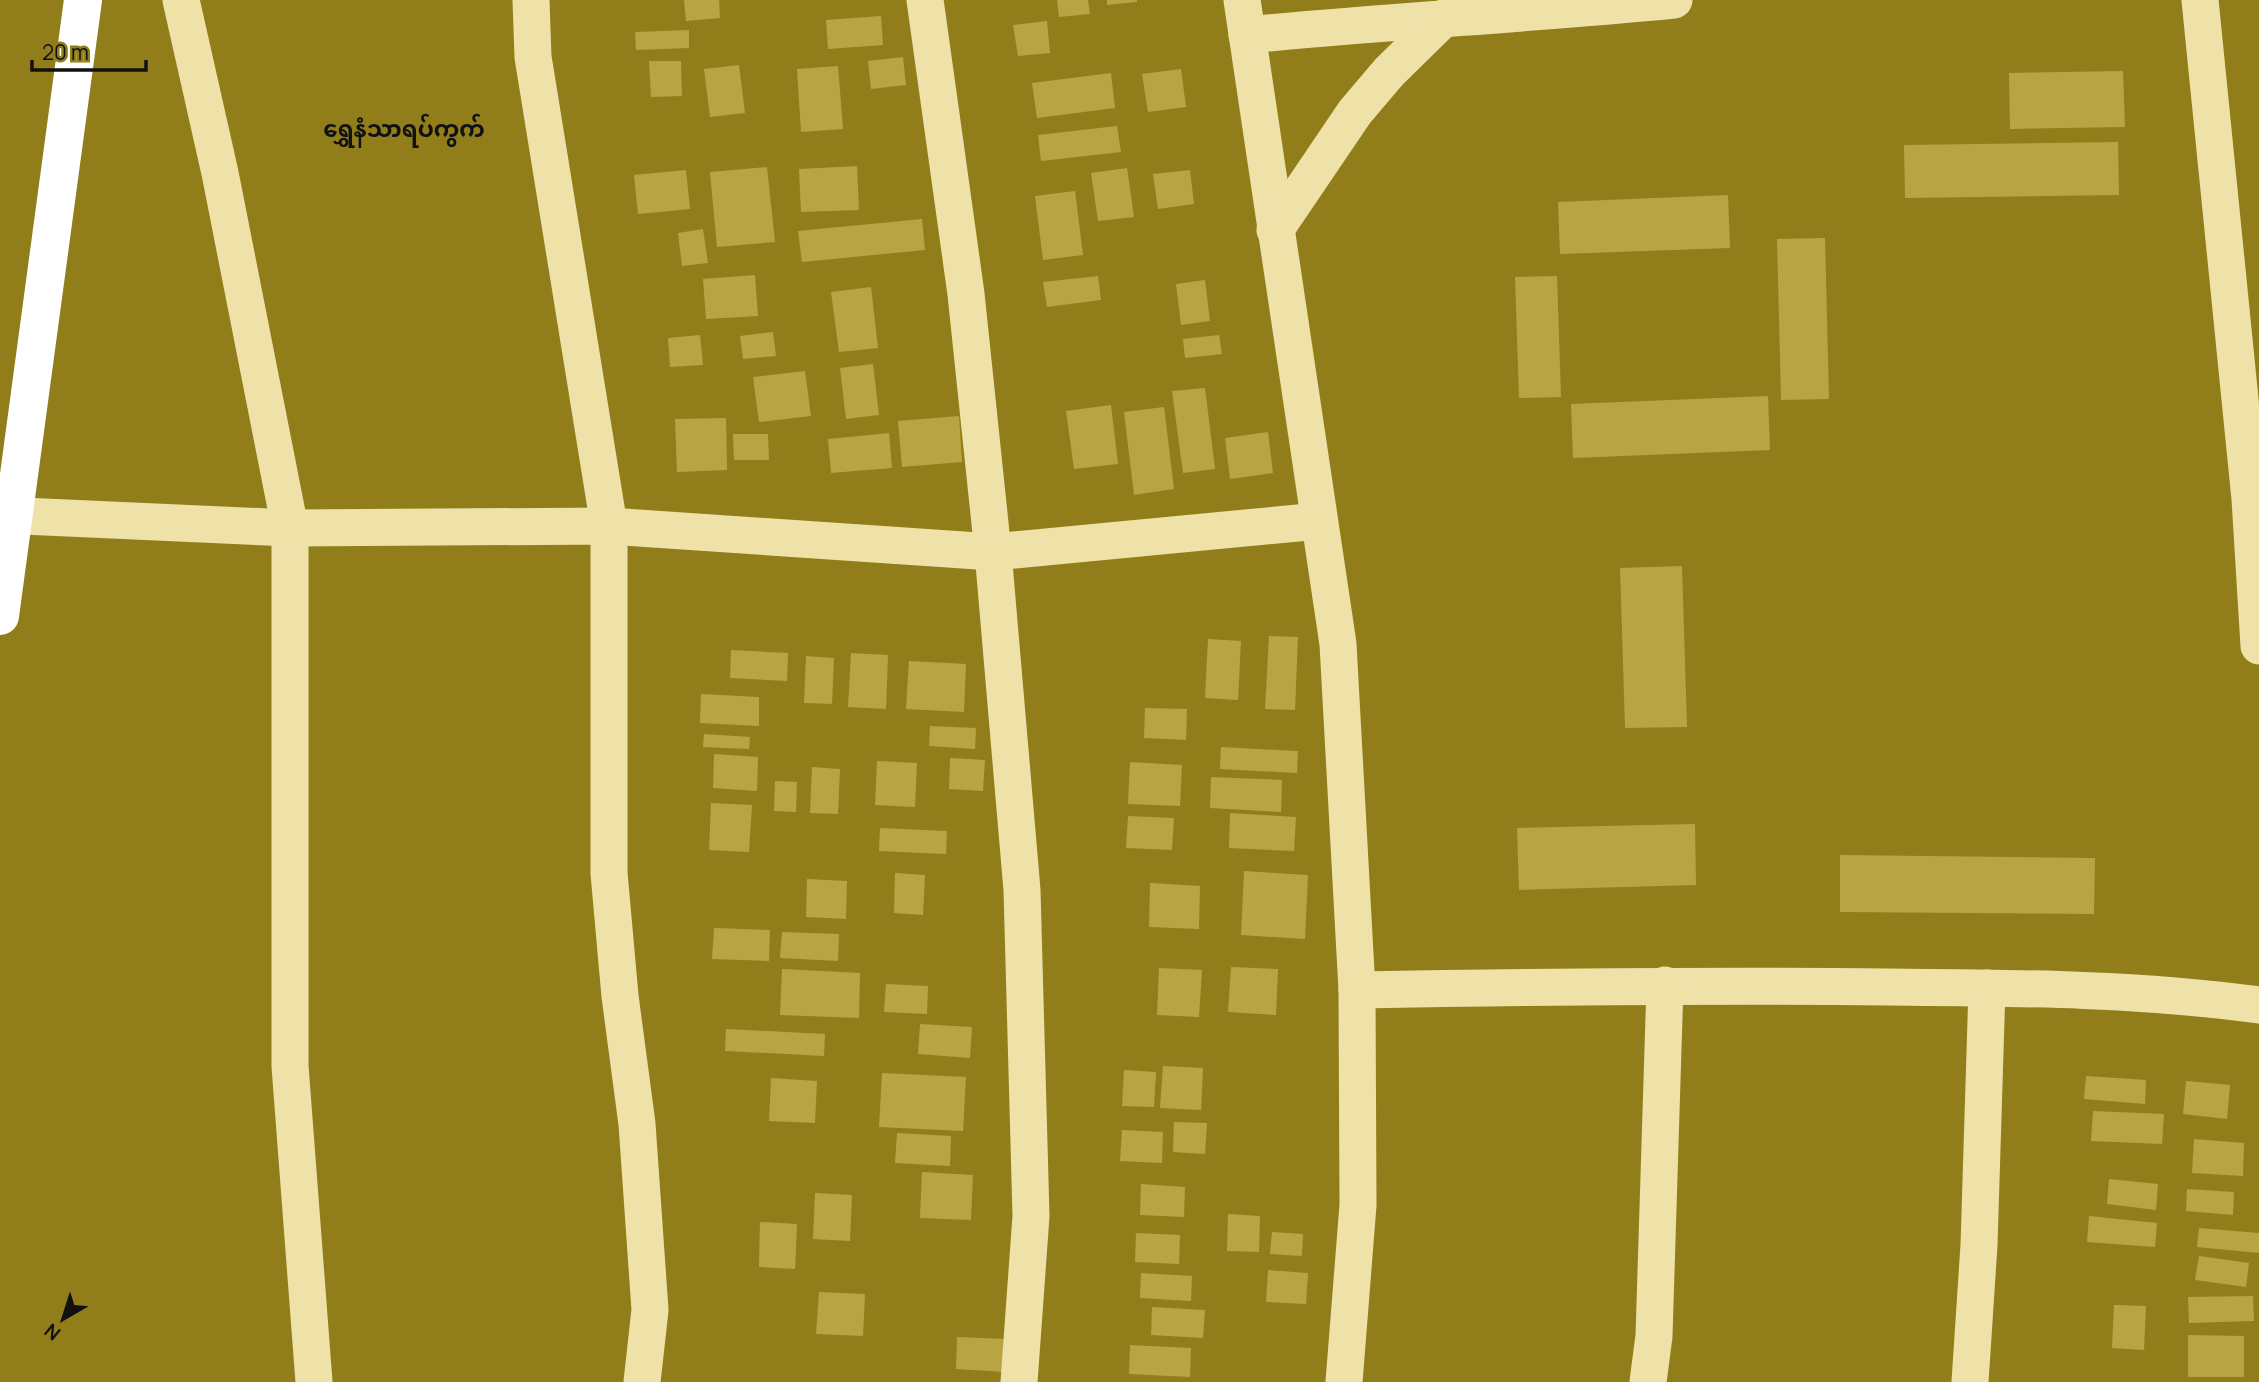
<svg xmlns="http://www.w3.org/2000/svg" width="2259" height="1382" font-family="Manrope,'Noto Sans Myanmar',sans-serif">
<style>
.building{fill:#b9a443}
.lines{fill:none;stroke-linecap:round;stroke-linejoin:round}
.minor{stroke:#efe2a9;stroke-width:37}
.highway{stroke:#fff;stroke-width:38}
.labels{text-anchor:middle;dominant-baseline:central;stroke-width:7;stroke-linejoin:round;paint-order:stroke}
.quarter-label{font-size:23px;font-weight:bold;fill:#111;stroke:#917e1a}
</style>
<rect width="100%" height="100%" fill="#917e1a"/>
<!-- building -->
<g class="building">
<polygon points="684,0 719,0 720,18 686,21"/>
<polygon points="1057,0 1088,0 1090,14 1059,17"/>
<polygon points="1107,0 1137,0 1137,2 1107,5"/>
<polygon points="881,16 883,45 828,49 826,20"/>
<polygon points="1047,21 1050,53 1018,56 1013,25"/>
<polygon points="689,30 689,48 636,50 635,32"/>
<polygon points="903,57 906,85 871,89 868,61"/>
<polygon points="649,61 681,61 682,96 651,97"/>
<polygon points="739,65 745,113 710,117 704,69"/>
<polygon points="838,66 843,129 801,132 797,69"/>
<polygon points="1181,69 1186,107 1148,112 1142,74"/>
<polygon points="2123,71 2125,127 2010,129 2009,73"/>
<polygon points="1111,73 1115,108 1037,118 1032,83"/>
<polygon points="1117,126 1121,152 1041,161 1038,135"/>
<polygon points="2118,142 2119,195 1905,198 1904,145"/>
<polygon points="857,166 859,210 801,212 799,169"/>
<polygon points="767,167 775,242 717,247 710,172"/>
<polygon points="1127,168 1134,217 1098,221 1091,173"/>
<polygon points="686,170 690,209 638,214 634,175"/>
<polygon points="1190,170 1194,204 1158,209 1153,174"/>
<polygon points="1075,191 1083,255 1043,260 1035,196"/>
<polygon points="1728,195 1730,248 1560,254 1558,202"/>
<polygon points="922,219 925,250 802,262 798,231"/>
<polygon points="703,229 708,263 682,266 678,233"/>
<polygon points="1825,238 1829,399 1781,400 1777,239"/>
<polygon points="755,275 758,316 706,319 703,279"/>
<polygon points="1098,276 1101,300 1047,307 1043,282"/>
<polygon points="1557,276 1561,397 1519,398 1515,277"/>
<polygon points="1205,280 1210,321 1181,325 1176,284"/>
<polygon points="871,287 878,348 839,352 831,292"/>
<polygon points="773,332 776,356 743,359 740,336"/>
<polygon points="700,335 703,365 670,367 668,338"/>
<polygon points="1219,335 1222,354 1185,358 1183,339"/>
<polygon points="873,364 879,415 846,419 840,368"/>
<polygon points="805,371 811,416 759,422 753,377"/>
<polygon points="1205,388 1215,469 1183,473 1172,391"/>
<polygon points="1768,396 1770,450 1573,458 1571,404"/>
<polygon points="1111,405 1118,464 1074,469 1066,411"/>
<polygon points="1164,407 1174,489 1134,495 1124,412"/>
<polygon points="959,416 962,462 902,467 898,421"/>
<polygon points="726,418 727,470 677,472 675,419"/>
<polygon points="1268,432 1273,473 1230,479 1225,438"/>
<polygon points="889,433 892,468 831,473 828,439"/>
<polygon points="733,434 768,434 769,460 734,460"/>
<polygon points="1682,566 1687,727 1625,728 1620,568"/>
<polygon points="1269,636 1298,637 1295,710 1265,709"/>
<polygon points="1208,639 1241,641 1238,700 1205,698"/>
<polygon points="731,650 788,653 787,681 730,678"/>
<polygon points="851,653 888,655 886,709 848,707"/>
<polygon points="806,656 834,658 832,704 804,703"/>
<polygon points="909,661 966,664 964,712 906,709"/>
<polygon points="701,694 759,697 759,726 700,723"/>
<polygon points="1145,708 1187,709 1186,740 1144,738"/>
<polygon points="930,726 976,728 975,749 929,746"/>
<polygon points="704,734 750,737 749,749 703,747"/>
<polygon points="1221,747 1298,751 1297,773 1220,769"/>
<polygon points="714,754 758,757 757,791 713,788"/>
<polygon points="950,758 985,760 983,791 949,789"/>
<polygon points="877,761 917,763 915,807 875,805"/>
<polygon points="1130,762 1182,765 1180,806 1128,804"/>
<polygon points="812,767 840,769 838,814 810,813"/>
<polygon points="1211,777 1282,780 1281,812 1210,808"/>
<polygon points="775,781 797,782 796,812 774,811"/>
<polygon points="711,803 752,805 749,852 709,850"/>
<polygon points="1230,813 1296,817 1294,851 1229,848"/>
<polygon points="1128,816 1174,818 1172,850 1126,848"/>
<polygon points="1695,824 1696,885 1519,890 1517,828"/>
<polygon points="880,828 947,831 946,854 879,851"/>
<polygon points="1840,855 2095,858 2094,914 1840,912"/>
<polygon points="1244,871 1308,875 1305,939 1241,935"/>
<polygon points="895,873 925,875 923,915 894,913"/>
<polygon points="807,879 847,881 846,919 806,917"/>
<polygon points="1150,883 1200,886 1199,929 1149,927"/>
<polygon points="714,928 770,930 769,961 712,959"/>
<polygon points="782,932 839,934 838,961 780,958"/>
<polygon points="1231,967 1278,969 1276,1015 1228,1012"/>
<polygon points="1159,968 1202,970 1199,1017 1157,1015"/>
<polygon points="782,969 860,973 859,1018 780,1015"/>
<polygon points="886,984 928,986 927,1014 884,1012"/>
<polygon points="920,1024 972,1027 970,1058 918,1054"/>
<polygon points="726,1029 825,1034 824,1056 725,1051"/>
<polygon points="1163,1066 1203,1068 1201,1110 1160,1108"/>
<polygon points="1124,1070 1156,1072 1154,1107 1122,1106"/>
<polygon points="882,1073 966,1077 963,1131 879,1127"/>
<polygon points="2086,1076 2146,1080 2145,1104 2084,1099"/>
<polygon points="771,1078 817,1081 815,1123 769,1121"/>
<polygon points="2186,1081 2230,1085 2227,1119 2183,1114"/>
<polygon points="2093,1111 2164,1114 2162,1144 2091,1141"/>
<polygon points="1174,1122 1207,1123 1205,1154 1173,1152"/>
<polygon points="1122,1130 1163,1132 1162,1163 1120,1161"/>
<polygon points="897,1133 951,1136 950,1166 895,1163"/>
<polygon points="2194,1139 2244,1143 2243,1176 2192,1173"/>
<polygon points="922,1172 973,1175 971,1220 920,1218"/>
<polygon points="2109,1179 2158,1184 2156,1210 2107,1204"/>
<polygon points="1141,1184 1185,1187 1184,1217 1140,1215"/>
<polygon points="2187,1189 2234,1192 2233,1215 2186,1211"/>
<polygon points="815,1193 852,1195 850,1241 813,1239"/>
<polygon points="1228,1214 1260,1216 1259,1252 1227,1251"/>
<polygon points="2089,1216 2157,1223 2155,1247 2087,1242"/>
<polygon points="760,1222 797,1224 795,1269 759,1267"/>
<polygon points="2199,1228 2259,1233 2259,1253 2197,1247"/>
<polygon points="1272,1232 1303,1234 1302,1256 1270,1254"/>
<polygon points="1136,1233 1180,1235 1179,1264 1135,1262"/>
<polygon points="2199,1256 2249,1263 2246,1287 2195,1280"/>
<polygon points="1268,1270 1308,1273 1306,1304 1266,1302"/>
<polygon points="1141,1273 1192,1276 1191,1301 1140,1298"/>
<polygon points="819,1292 865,1294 863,1336 816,1334"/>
<polygon points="2253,1296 2254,1321 2189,1323 2188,1297"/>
<polygon points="2114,1305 2146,1306 2144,1350 2112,1348"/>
<polygon points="1152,1307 1205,1310 1203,1338 1151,1335"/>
<polygon points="2188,1335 2244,1336 2244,1377 2188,1377"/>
<polygon points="957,1337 1007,1339 1006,1372 956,1369"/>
<polygon points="1130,1345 1191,1348 1190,1377 1129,1374"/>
</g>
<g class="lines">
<!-- minor -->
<g class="minor">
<polyline points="181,0 220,173 290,528 290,1066 314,1382"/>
<polyline points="531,0 533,57 609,526 609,873 620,996 637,1124 650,1310 642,1382"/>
<polyline points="925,0 966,294 993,552 1022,890 1031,1216 1019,1382"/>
<polyline points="1242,0 1338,644 1357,990 1358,1205 1344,1382"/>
<polyline points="2200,0 2250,499 2259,646"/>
<path d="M1247,35C1390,21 1532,14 1674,0"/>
<polyline points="1275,230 1355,112 1389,72 1444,18"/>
<polyline points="0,515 290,528 609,526 993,552 1319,521"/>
<path d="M1357,990C1534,987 1711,985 1888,987C2012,988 2136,988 2259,1005"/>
<polyline points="1648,1382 1654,1336 1665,985"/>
<polyline points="1970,1382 1979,1245 1987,988"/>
</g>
<!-- highway -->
<polyline class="highway" points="0,616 83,0"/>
</g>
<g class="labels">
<!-- quarter labels -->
<g class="quarter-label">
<text x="404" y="128">ရွှေနံသာရပ်ကွက်</text>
</g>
</g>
<!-- north arrow -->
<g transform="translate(63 1319) rotate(219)" stroke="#917e1a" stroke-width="5" paint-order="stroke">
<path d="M0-5L12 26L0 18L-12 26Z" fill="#111111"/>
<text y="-10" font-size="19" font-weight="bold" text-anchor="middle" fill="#111111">N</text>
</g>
<!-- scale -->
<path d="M32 60v10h114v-10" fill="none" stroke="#111111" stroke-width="3.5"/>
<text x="42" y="60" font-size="21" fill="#111111" stroke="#917e1a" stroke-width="5" paint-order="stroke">20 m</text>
</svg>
